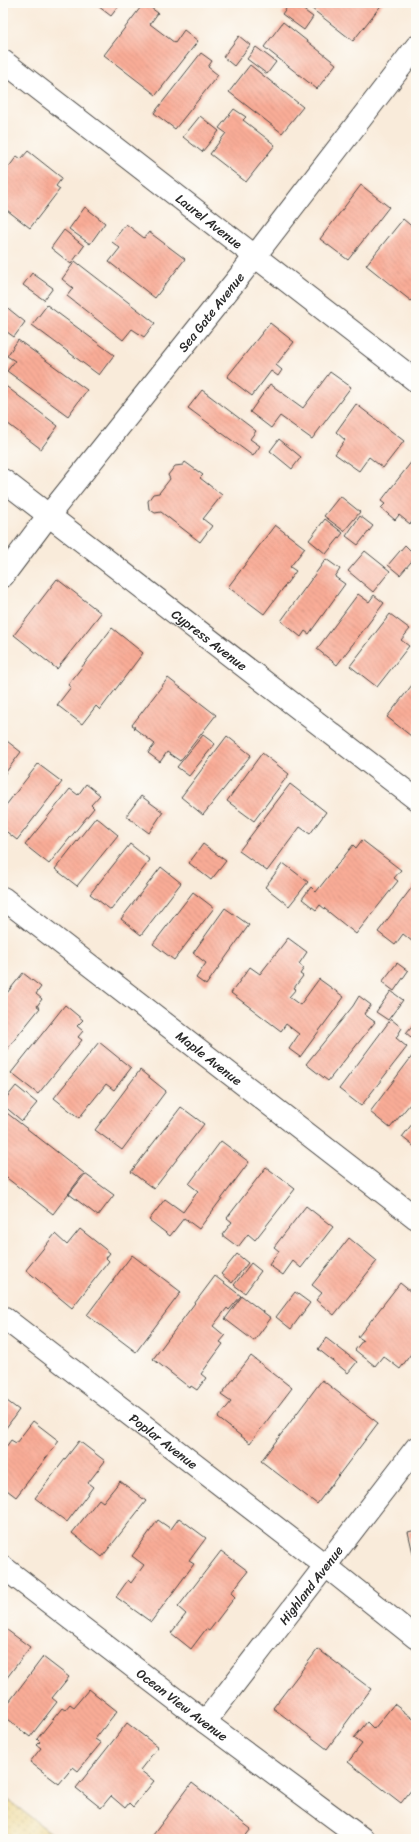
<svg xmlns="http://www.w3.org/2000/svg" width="419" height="1842" font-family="Sriracha,sans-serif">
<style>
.sand{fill:url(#sand-dots);stroke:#8c8264}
.building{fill:url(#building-back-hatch)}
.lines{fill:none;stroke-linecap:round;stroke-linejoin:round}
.minor-casing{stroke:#4a4845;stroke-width:24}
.minor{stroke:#fff;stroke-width:22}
.labels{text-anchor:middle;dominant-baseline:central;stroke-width:3;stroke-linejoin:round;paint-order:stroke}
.street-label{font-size:13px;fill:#2b2b2b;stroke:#fdfcf7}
</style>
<defs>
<pattern id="sand-dots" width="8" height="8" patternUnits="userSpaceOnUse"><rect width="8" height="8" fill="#eeda9e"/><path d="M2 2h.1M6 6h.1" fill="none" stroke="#cb8" stroke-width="1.8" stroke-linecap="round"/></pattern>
<pattern id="building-back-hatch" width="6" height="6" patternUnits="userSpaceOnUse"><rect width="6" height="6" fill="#f9ac97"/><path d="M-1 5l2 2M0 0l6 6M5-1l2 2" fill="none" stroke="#d69482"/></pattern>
</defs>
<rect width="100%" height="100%" fill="#fdfcf7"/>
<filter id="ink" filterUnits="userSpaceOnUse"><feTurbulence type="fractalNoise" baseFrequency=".025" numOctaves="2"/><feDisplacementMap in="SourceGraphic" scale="8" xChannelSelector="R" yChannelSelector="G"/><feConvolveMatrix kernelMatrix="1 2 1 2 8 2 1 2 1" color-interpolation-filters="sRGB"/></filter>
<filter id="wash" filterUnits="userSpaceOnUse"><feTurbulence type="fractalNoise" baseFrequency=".012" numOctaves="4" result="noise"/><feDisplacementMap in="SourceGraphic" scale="16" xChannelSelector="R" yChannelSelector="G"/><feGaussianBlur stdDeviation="0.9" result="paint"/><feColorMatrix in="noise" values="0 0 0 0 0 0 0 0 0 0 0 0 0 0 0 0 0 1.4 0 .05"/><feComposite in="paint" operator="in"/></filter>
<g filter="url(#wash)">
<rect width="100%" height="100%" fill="#f9ebda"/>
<!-- sand -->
<polygon class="sand" points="3,1796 59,1839 3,1839"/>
<g id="blocks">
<!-- building -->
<g class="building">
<polygon points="94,3 121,3 111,16"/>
<polygon points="144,3 158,13 150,24 175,43 184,30 198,41 156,95 104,55"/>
<polygon points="290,3 294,3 313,17 304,30 282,14"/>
<polygon points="309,3 383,3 353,41 307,5"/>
<polygon points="283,22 336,64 317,89 264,47"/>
<polygon points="239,36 250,45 234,66 223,57"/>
<polygon points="256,47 276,62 267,74 247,59"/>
<polygon points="201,53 212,61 208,67 218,75 175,129 154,113"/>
<polygon points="250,65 303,107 282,133 229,92"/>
<polygon points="234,109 246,117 243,120 275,145 246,182 210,154 226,133 219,128"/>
<polygon points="200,116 219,131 202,152 183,137"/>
<polygon points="28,151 62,178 56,186 60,189 30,228 3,207 3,175 17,156 21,159"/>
<polygon points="361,185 389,207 348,260 320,239"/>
<polygon points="85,207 105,223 90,244 69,229"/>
<polygon points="403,219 416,230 416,295 411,301 366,265"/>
<polygon points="126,224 144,238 149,232 185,259 155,298 109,262 120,248 112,242"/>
<polygon points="64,230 84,246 71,264 51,248"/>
<polygon points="75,261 155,323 144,337 132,329 123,340 67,296 73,288 62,279"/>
<polygon points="32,273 53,288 44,300 23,285"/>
<polygon points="4,305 25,322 14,337 3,329"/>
<polygon points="47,305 114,355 99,375 32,325"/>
<polygon points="270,323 294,342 276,365 282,370 278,376 271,371 252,396 227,377"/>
<polygon points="18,340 87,390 68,416 7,371 15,361 7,356"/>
<polygon points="330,372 351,387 312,439 280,416 271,428 250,412 270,384 303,408"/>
<polygon points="3,384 58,426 41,449 3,420"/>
<polygon points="202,390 256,431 250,439 260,446 253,456 188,408"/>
<polygon points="356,404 404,441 383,468 369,457 359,471 335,454 345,440 336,432"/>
<polygon points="279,439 301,457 292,469 270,451"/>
<polygon points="416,456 416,517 410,524 399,515 395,520 381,508 385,504 381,501"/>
<polygon points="185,462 203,475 200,478 222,495 203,519 212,526 200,542 161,512 155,513 149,509 148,501 153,494 159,493 170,479 168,475 175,466 183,465"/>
<polygon points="340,496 360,512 344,531 324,516"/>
<polygon points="360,516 373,526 358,545 346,536"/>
<polygon points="325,519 343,533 326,554 309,540"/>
<polygon points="275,525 305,548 290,567 296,571 264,614 228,587"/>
<polygon points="405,545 416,556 400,575 388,565"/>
<polygon points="365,551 390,571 373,592 348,571"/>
<polygon points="326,559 340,569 335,577 345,584 309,634 305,631 301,637 281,621"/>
<polygon points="57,579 101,613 57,669 14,635"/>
<polygon points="358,594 369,602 374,595 384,603 337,665 317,649"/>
<polygon points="390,614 410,629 401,640 409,646 377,687 350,666"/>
<polygon points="112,628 143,653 100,710 96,706 82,724 57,705 71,687 68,685"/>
<polygon points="168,678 216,715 180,761 167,752 160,762 148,753 155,744 134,728 135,727 132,725"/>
<polygon points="416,680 416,730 411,736 387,717"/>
<polygon points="203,735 215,744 189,776 177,767"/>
<polygon points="227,736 251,755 203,815 181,797"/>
<polygon points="3,738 21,752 3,776"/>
<polygon points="262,753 289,774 254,821 227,801"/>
<polygon points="38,764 62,782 17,840 3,829 3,809"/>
<polygon points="86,784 100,795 91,805 94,808 49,864 25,845 70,789 78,795"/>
<polygon points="290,784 326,812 310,834 300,827 267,871 239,851"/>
<polygon points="141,796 163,812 149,833 126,816"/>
<polygon points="96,817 118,835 77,886 55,869"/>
<polygon points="362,840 401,870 394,878 398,881 356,934 320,905 316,910 302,899 311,887 316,892 353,845 356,848"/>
<polygon points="130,844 150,860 111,910 90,894"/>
<polygon points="203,844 226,861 211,880 189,863"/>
<polygon points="283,863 308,882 289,906 265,887"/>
<polygon points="161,867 181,883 141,935 121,919"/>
<polygon points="416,882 416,938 413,942 403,934 395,945 378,932"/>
<polygon points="193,892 214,908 174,960 153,944"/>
<polygon points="225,908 249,925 206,985 196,978 206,963 193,953"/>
<polygon points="288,938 307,952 299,964 304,968 300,974 303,976 294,988 296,989 289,997 300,1005 319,979 344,997 300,1057 289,1049 299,1034 286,1024 281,1031 231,993 250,967 260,974"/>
<polygon points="397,963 408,971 394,991 382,982"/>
<polygon points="23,973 41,987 36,994 42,999 37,1006 40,1008 3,1054 3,998"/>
<polygon points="391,991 403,1000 388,1020 376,1012"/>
<polygon points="359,996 371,1005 364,1014 375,1022 328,1081 306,1064 353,1006"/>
<polygon points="65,1005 83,1020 77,1026 83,1031 78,1037 82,1040 38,1094 11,1073"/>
<polygon points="391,1019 402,1028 396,1038 407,1047 361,1106 339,1089"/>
<polygon points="416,1021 416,1041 406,1033"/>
<polygon points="99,1042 131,1068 114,1090 106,1084 79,1118 54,1098"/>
<polygon points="416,1051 416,1097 390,1128 370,1112"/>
<polygon points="140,1070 166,1091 122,1150 95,1130"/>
<polygon points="16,1086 37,1103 22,1121 3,1105 3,1102"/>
<polygon points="181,1107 204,1124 154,1189 131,1172"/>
<polygon points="3,1110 84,1173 53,1214 3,1175"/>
<polygon points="416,1119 416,1148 402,1137"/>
<polygon points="221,1141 249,1162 199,1229 184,1218 170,1236 149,1220 165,1199 183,1212 198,1191 189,1184"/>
<polygon points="266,1167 295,1189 255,1240 248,1234 238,1247 222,1235 232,1222 227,1218"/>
<polygon points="85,1174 114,1195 98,1216 69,1194"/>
<polygon points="306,1206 333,1227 301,1268 293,1261 283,1275 269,1265 279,1251 274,1247"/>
<polygon points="80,1229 110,1253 106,1258 109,1261 72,1308 26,1270 55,1234 67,1245"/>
<polygon points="349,1238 377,1261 334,1315 316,1300 322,1293 312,1285"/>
<polygon points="237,1254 248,1263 232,1283 221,1274"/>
<polygon points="132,1255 181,1292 136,1352 87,1315"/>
<polygon points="251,1263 261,1271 245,1293 234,1285"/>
<polygon points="215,1276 241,1296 229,1310 227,1308 213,1326 225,1336 220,1342 223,1344 201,1374 206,1378 197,1390 191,1386 190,1388 153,1359"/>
<polygon points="400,1283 416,1296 416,1347 400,1369 383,1356 375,1366 355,1350 363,1340 358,1337"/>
<polygon points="295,1292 310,1303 291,1329 276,1317"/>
<polygon points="242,1296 271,1318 254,1341 225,1319"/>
<polygon points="326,1338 357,1362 348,1373 318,1349"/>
<polygon points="251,1356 292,1388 250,1443 218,1418 231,1402 221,1395"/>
<polygon points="322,1380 378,1423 317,1504 261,1461"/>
<polygon points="3,1398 19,1410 3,1432"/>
<polygon points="33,1421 59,1441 16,1497 3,1487 3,1451 11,1440 16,1443"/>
<polygon points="79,1441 105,1461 88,1483 93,1487 67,1522 35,1498"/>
<polygon points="120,1481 146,1501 102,1557 72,1533 99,1499 103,1502"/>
<polygon points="179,1518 206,1538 189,1561 194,1564 151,1622 116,1597 128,1580 131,1583 144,1565 132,1556 158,1520 171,1529"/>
<polygon points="416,1530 416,1562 415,1562 408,1532"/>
<polygon points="221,1551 248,1571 231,1593 235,1597 209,1631 206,1629 191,1649 171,1633 186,1614 178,1607"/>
<polygon points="3,1627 30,1647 3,1683"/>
<polygon points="318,1649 371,1689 327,1749 273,1708"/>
<polygon points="43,1657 69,1677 52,1698 57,1702 30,1737 3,1716 3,1710"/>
<polygon points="89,1689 117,1711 95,1739 101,1743 78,1771 73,1767 59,1784 30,1762 41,1748 37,1745 40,1742 37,1739 62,1708 65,1710 70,1704 74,1707"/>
<polygon points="394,1704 416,1721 416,1784 401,1803 348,1762 362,1744 354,1738 367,1722 374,1729"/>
<polygon points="127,1723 158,1747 140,1770 154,1781 133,1807 129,1803 125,1808 111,1796 101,1808 76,1788"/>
<polygon points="192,1783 251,1829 243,1839 150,1839"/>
</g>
</g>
</g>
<g filter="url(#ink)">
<use href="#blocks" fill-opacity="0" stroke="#4a4845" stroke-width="1"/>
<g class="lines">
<!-- minor casing -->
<g class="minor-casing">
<g id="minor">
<path id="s1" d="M3,61L416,381"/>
<path id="s2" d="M3,480L416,799"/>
<path id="s3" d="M3,576L48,516L238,278L416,47"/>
<path id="s4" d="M3,898L416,1218"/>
<path id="s5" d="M3,1317L326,1566L416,1638"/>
<path id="s6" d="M3,1567L205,1722L363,1839"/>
<path id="s7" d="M205,1722L416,1448"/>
</g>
</g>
<!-- minor -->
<use href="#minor" class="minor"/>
</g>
</g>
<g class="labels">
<!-- street labels -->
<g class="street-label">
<text stroke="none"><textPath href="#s1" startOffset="261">Laurel Avenue</textPath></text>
<text stroke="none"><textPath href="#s3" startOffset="336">Sea Gate Avenue</textPath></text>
<text stroke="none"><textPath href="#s2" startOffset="261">Cypress Avenue</textPath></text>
<text stroke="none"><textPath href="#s4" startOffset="261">Maple Avenue</textPath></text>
<text stroke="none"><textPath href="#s5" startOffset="203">Poplar Avenue</textPath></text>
<text stroke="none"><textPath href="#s7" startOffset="173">Highland Avenue</textPath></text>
<text stroke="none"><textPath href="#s6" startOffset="226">Ocean View Avenue</textPath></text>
</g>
</g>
<!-- margin -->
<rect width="419" height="1842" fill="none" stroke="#fdfcf7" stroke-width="16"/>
</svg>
